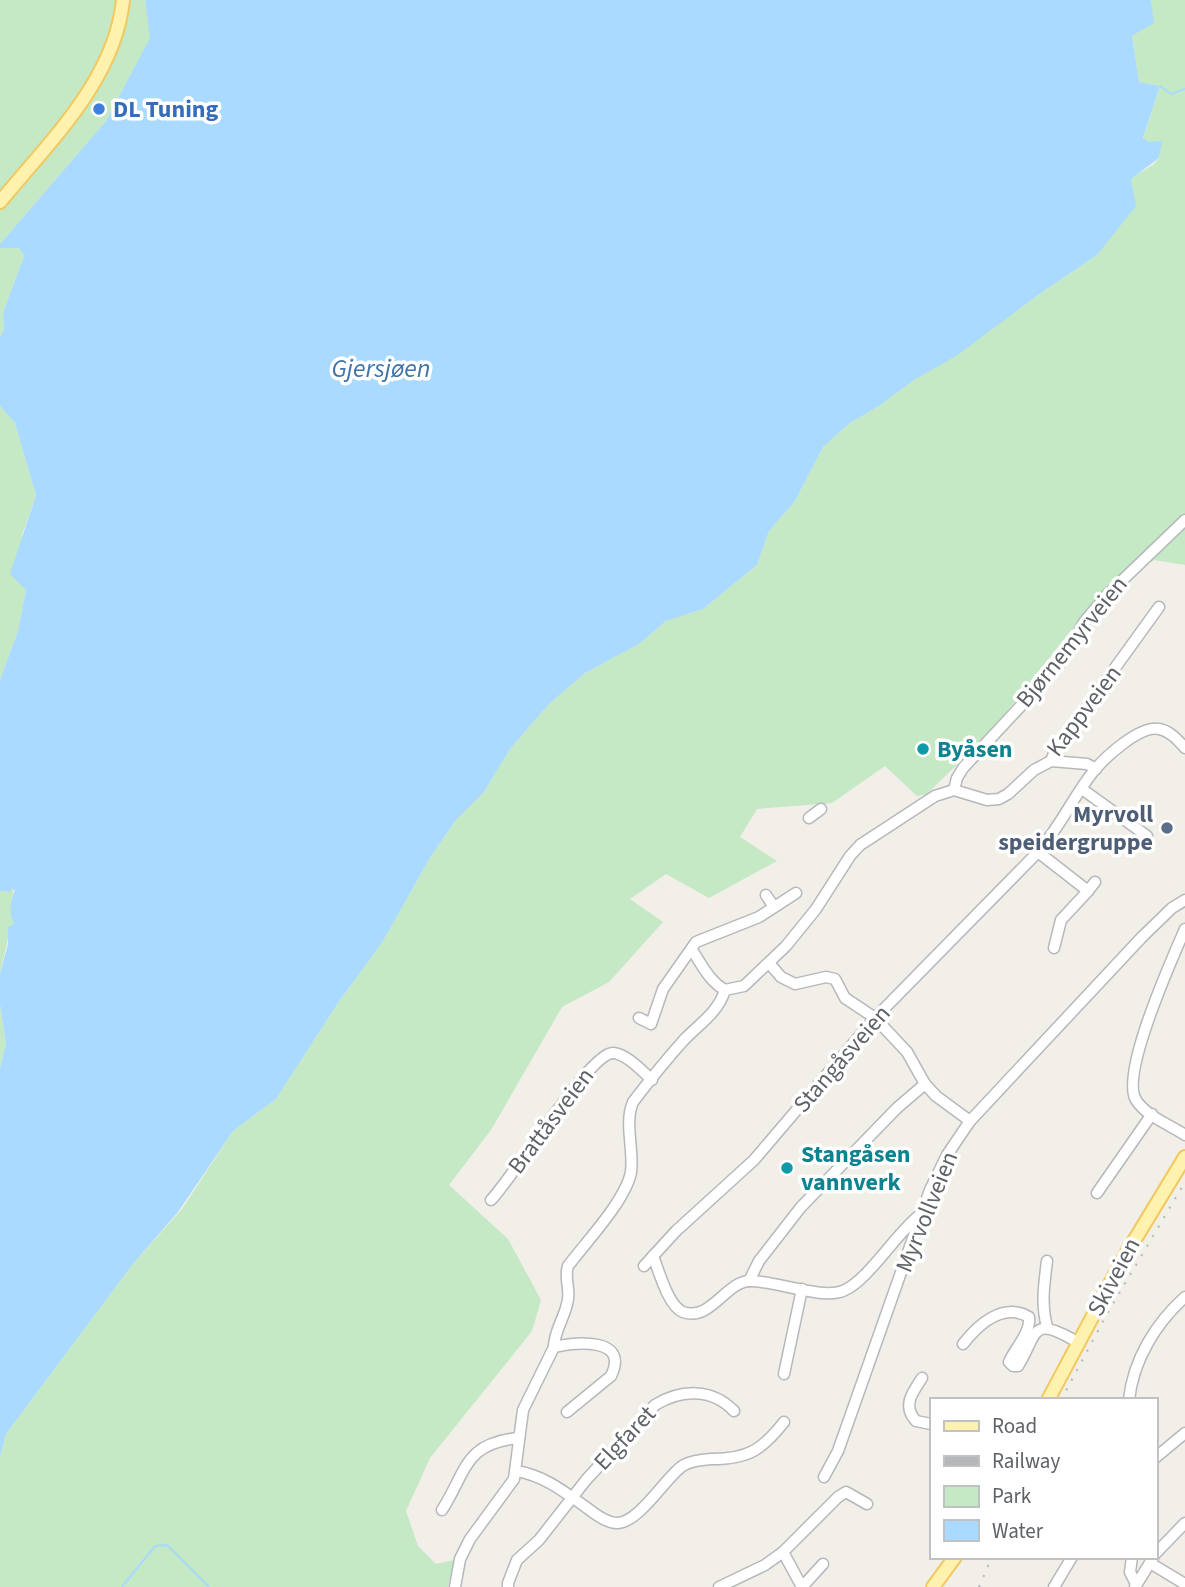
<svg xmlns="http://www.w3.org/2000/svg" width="1185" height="1587" font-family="'Source Sans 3',sans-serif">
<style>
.green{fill:#c5e8c5}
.water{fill:#aadaff}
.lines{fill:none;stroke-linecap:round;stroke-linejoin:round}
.stream{stroke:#aadaff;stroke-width:2}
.minor-casing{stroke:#b5b8bc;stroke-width:13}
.major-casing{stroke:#f2c960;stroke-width:16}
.minor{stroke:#fff;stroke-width:10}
.major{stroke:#fff2af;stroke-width:12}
.rail{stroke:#b6b7b8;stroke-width:2;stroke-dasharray:2 9;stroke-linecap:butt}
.shop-dot{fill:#3f7fe0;stroke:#fff;stroke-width:2.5}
.culture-dot{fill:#0f9aa8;stroke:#fff;stroke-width:2.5}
.service-dot{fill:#5c6f8a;stroke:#fff;stroke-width:2.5}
.labels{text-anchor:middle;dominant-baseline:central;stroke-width:7;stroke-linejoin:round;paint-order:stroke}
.shop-label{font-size:24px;font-weight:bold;fill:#366cbe;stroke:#fff;text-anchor:start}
.street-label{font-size:24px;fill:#5f6368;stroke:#fff}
.culture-label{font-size:24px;font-weight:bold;fill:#0d838f;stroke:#fff;text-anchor:start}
.service-label{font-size:24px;font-weight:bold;fill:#4e5e75;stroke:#fff;text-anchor:end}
.water-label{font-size:26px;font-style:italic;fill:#4174aa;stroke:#fff}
</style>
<rect width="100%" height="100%" fill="#f1efe8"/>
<!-- green -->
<g class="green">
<polygon points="0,0 145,0 151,37 106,121 0,244"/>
<polygon points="1151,0 1185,0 1185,565 1154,560 1098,596 996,726 927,794 917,796 885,766 832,803 757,809 740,837 777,861 709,898 666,874 630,899 663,922 609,982 562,1007 491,1130 449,1185 508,1239 541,1300 532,1331 430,1458 406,1511 418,1546 436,1564 454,1560 448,1587 0,1587 0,1457 6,1434 132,1265 182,1209 233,1131 276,1099 338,1003 383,941 431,856 456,820 484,792 510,749 549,704 585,673 639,644 666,621 703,609 757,565 769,531 795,501 823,447 850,423 879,406 914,380 1097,255 1130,179 1153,165 1159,158 1161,142 1149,142 1143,139 1160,86 1139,82 1132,36 1153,23"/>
<polygon points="0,248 19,248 24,256 3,313 4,329 0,337"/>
<polygon points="0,406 15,423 36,495 22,535 26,590 18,631 0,680"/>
<polygon points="14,888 12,898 14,925 9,934 0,974 0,891 8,892"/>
<polygon points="0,1005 6,1043 0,1068"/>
</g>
<!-- water -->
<path class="water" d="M145,0H1151L1154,23L1132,36L1139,82L1160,86L1143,138L1149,142L1162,141L1159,158L1131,179L1136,206L1097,255L1038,295L956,356L914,380L879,406L850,423L823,447L795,501L769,531L757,565L703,609L666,621L639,644L585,673L549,704L510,749L484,792L456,820L431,856L383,941L338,1003L276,1099L233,1131L178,1212L132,1265L6,1434L0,1457V1068L6,1043L0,1005V974L8,944V927L14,924C8,914 11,899 15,890L12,889L9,892L0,891V680L18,631L26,590L10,574L36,495L15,423L0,406V337L4,329L3,313L24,256L19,248H0V244L106,121L150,38Z"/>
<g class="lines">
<!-- stream -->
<g class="stream">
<polyline points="1160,86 1171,94 1185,89"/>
<polyline points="122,1587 155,1546 167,1545 209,1587"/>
</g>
<!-- minor casing -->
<g class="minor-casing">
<g id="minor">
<polyline points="1051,761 1055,751 1159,607"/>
<polyline points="1082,789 1147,836"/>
<polyline points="954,790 957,778 963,768 1058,666 1085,621 1107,595 1185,520"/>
<polyline points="809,818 821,809"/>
<polyline points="1038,852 1088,891 1095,882"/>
<polyline points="766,895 774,907"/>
<path d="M1185,929C1172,959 1120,1074 1136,1100C1146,1116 1170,1125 1185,1135"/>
<polyline points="1054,948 1061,920 1088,891"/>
<path d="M692,950C702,965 709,981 725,990L744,986L786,946L816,909L850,856L860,845L935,796L954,790L987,800L999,799L1008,794L1034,770L1051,761L1087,764L1096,769"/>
<polyline points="769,963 781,977 795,984 826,977 835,979 845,998 875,1018 907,1052 925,1084 936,1096 970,1121"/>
<polyline points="639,1018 651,1024 663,989 696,942 759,917 796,893"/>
<polyline points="1097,1193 1152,1114"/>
<path d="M491,1200C513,1178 590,1052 613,1053C627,1054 642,1071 652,1080"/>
<path d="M653,1256C659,1271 668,1306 683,1312C710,1322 726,1282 749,1281C774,1280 824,1301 845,1290C870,1278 896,1233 921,1214"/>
<path d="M1047,1261C1044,1285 1041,1304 1047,1327"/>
<path d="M644,1266L676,1231L754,1160L875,1018L1038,852C1060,827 1073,797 1093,772C1105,757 1140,725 1159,729C1170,731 1178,740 1185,748"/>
<polyline points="749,1281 759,1261 801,1207 897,1108 925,1084"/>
<path d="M963,1344C978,1325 1003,1302 1029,1317C1031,1333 1015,1348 1009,1362L1013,1366H1018C1037,1336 1030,1315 1072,1339"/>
<path d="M554,1347C554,1330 566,1316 568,1299C570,1287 564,1278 568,1266C586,1242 626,1200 631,1172C634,1149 624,1123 633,1102C649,1081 666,1060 683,1041C699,1024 718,1013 725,990"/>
<polyline points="784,1374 802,1289"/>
<path d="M922,1378C912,1393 902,1406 916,1421L931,1424"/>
<path d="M1129,1400C1133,1360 1156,1323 1185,1297"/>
<polyline points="1155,1458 1185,1433"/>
<path d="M516,1471C542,1475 562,1490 583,1505C593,1512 604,1522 616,1523C638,1524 664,1480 681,1467C689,1461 701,1460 712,1459C748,1459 762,1450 784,1422"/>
<polyline points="824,1477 838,1451 930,1190 947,1155 970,1121 1142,937 1172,908 1185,900"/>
<path d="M442,1510C467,1471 464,1443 519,1438"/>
<polyline points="783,1552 802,1587"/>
<polyline points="1155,1554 1185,1523"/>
<polyline points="1132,1557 1130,1572 1136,1584"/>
<polyline points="1150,1563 1185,1584"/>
<path d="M455,1587L460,1559L470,1539L514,1479L523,1410L554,1347C576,1342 630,1337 611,1376L567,1412"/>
<path d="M508,1587V1583L517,1560L539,1540L586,1480L655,1405C681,1389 712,1388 734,1411"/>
<polyline points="719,1587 765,1565 783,1552 838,1497 846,1492 867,1504"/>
<polyline points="802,1587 823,1564"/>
<polyline points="1054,1587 1072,1557"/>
<polyline points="1135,1587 1153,1558"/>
</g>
</g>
<!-- major casing -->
<g class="major-casing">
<g id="major">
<path d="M0,202C49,142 115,80 123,0"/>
<polyline points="1048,1400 1126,1254 1185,1157"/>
<polyline points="933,1587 955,1557"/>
</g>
</g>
<!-- minor -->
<use href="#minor" class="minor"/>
<!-- major -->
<use href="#major" class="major"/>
<!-- rail -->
<g class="rail">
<polyline points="1061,1400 1107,1314 1185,1182"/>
<polyline points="979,1587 992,1557"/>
</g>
</g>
<!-- markers -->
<circle class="shop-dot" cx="99" cy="109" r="7"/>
<g class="culture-dot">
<circle cx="923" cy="749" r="7"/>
<circle cx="787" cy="1168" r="7"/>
</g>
<circle class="service-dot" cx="1167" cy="828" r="7"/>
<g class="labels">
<!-- shop labels -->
<g class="shop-label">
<text x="113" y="109">DL Tuning</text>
</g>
<!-- street labels -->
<g class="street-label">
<text transform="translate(1072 642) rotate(-51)">Bjørnemyrveien</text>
<text transform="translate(1084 711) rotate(-53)">Kappveien</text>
<text transform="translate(842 1059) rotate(-49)">Stangåsveien</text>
<text transform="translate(551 1121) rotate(-53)">Brattåsveien</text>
<text transform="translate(927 1212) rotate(-68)">Myrvollveien</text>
<text transform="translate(1114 1277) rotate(-62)">Skiveien</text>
<text transform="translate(625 1438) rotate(-47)">Elgfaret</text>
</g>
<!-- culture labels -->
<g class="culture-label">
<text x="937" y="749">Byåsen</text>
<text x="801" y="1154">Stangåsen<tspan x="801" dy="28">vannverk</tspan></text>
</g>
<!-- service labels -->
<g class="service-label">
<text x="1153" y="814">Myrvoll<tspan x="1153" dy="28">speidergruppe</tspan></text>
</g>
<!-- water labels -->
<g class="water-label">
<text x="381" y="368">Gjersjøen</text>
</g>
</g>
<!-- legend -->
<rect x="930" y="1398" width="228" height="161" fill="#ffffff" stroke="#bfc1c3" stroke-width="2"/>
<rect x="944" y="1421" width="35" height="10" fill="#fff2af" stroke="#bfc1c3" stroke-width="2"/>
<text x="992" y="1433" font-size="21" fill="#5f6368">Road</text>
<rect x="944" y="1456" width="35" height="10" fill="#b6b7b8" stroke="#bfc1c3" stroke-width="2"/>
<text x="992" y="1468" font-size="21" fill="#5f6368">Railway</text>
<rect x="944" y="1486" width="35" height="21" fill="#c5e8c5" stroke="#bfc1c3" stroke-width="2"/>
<text x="992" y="1503" font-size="21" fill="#5f6368">Park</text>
<rect x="944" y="1520" width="35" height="21" fill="#aadaff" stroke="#bfc1c3" stroke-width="2"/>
<text x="992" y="1538" font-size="21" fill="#5f6368">Water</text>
</svg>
